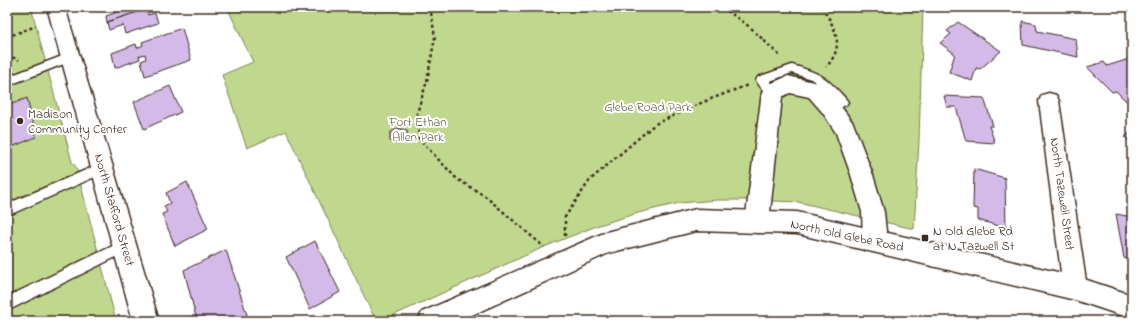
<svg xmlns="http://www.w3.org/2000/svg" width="1139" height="328" font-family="'Indie Flower',sans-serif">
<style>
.green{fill:#c0d88e;stroke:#7e8156}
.building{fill:#d3bae9;stroke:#3b2a1e}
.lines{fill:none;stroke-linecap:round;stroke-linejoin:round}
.lane-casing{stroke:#3b2a1e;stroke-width:3}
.street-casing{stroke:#3b2a1e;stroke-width:3}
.secondary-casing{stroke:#3b2a1e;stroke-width:3}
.path{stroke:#3b2a1e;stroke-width:2.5;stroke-dasharray:3 3;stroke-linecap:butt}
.lane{fill:#fff;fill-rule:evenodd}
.street{fill:#fff;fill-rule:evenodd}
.secondary{fill:#fff;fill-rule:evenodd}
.poi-dot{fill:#3b2a1e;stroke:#fff;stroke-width:1.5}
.labels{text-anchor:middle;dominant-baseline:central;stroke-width:4;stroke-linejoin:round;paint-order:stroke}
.park-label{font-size:13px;fill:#635e40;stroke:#fff}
.poi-label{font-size:13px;fill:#3b2a1e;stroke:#fff;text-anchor:start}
.street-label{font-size:13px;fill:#3b2a1e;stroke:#fff}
</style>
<rect width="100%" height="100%" fill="#fff"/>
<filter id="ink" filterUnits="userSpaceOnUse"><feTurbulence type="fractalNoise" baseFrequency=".025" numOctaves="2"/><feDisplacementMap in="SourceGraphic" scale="8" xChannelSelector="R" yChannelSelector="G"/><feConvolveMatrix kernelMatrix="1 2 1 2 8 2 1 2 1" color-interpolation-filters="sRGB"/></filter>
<g filter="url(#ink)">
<!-- green -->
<g class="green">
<polygon points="7,7 31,7 72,162 76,167 79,178 116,321 7,321"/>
<polygon points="227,7 923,7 919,141 914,229 798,202 751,200 718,200 679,203 638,213 599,225 544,247 381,321 376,321 286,131 247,148 222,75 253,62"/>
</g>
<!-- building -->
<g class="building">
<polygon points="120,7 146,7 147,9 107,22 106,16 120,11"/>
<polygon points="147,9 148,15 155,13 158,23 125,34 123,25 109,30 107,22"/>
<polygon points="1022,21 1036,24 1037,31 1076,39 1078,57 1023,45"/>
<polygon points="958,22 1001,51 980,69 976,68 972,81 949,72 955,54 940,43 951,34 947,31"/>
<polygon points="182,28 191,60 145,76 141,61 146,59 145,54 139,56 140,59 115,68 112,53 136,44 137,48 143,45 142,42"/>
<polygon points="1129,59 1132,62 1131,106 1116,91 1112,92 1087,67 1104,62 1107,66"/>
<polygon points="170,86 181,112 144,129 134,102"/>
<polygon points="944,96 984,98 993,126 989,126 995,143 966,141 956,107 947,107"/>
<polygon points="27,98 36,137 7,149 7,106"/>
<polygon points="398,128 407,131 408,138 399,144 390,141 390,133"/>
<polygon points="1132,131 1132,143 1125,137"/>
<polygon points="974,169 1005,178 1006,228 978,220 978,209 973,208"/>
<polygon points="187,182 208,229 175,246 162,214 167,212 164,206 170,203 166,193"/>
<polygon points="1116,214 1132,217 1132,260 1124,258"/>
<polygon points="315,241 340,292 310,309 286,257"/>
<polygon points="226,250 249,321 197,321 184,270"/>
</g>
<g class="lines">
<!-- lane casing -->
<g class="lane-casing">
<g id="lane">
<polygon points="70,53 74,54 75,57 74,60 7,86 7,77"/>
<path d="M792,65C822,74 825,76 846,99L848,102L846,105L830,112L826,110L824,107L826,104L834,100L821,86L811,79L792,73L770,81L778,92L776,95C767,98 760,87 756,80L758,77Z"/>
<polygon points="102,163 106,164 108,168 106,172 7,216 7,204"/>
<polygon points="125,240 130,242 131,246 130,250 7,311 7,297"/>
</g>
</g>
<!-- street casing -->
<g class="street-casing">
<g id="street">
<polygon points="47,7 65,7 159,321 133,321"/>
<polygon points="788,76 822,84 837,101 853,123 873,175 884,212 887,241 883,249 875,252 867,249 863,241 862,212 851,175 836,133 823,113 809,97 790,93 782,97 769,222 765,229 757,233 749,229 745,222 762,92 765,86"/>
<polygon points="1049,93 1056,95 1059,101 1087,288 1084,296 1075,300 1066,296 1063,288 1039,101 1042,95"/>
</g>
</g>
<!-- secondary casing -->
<g class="secondary-casing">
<polygon id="secondary" points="696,209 797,212 1075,276 1132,295 1132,319 1075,300 797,234 696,231 609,253 459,321 418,321 422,312 606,232"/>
</g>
<!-- path -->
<g class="path">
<polyline points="430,7 435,37 427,81 417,113 419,139 457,179 485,196 544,247"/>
<polyline points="722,7 751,28 781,57"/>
<path d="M822,7C835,28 846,46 826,67"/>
<polyline points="32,10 37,8"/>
<polyline points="7,37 36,26"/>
<polyline points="7,55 19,60"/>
<polyline points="565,236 565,217 590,180 655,124 708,100 748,85"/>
</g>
<!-- lane -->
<use href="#lane" class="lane"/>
<!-- street -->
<use href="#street" class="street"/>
<!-- secondary -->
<use href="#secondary" class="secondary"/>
</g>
</g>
<!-- markers -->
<g class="poi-dot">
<circle cx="20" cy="121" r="4"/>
<rect x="921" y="234" width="8" height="8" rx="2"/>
</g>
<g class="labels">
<!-- park labels -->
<g class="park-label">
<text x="648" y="107">Glebe Road Park</text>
<text x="418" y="122">Fort Ethan<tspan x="418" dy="15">Allen Park</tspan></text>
</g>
<!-- poi labels -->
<g class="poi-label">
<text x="28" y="114">Madison<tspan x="28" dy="15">Community Center</tspan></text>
<text x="933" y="231">N Old Glebe Rd<tspan x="933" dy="15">at N Tazwell St</tspan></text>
</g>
<!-- street labels -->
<g class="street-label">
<text transform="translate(1062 194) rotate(82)">North Tazewell Street</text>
<text transform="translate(114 210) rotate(74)">North Stafford Street</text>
<text transform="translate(847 236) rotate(12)">North Old Glebe Road</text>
</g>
</g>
<!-- margin -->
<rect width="1139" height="328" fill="none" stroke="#fff" stroke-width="24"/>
<rect x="12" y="12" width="1115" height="304" fill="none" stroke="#3b2a1e" stroke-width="1.5" filter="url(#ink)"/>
</svg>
